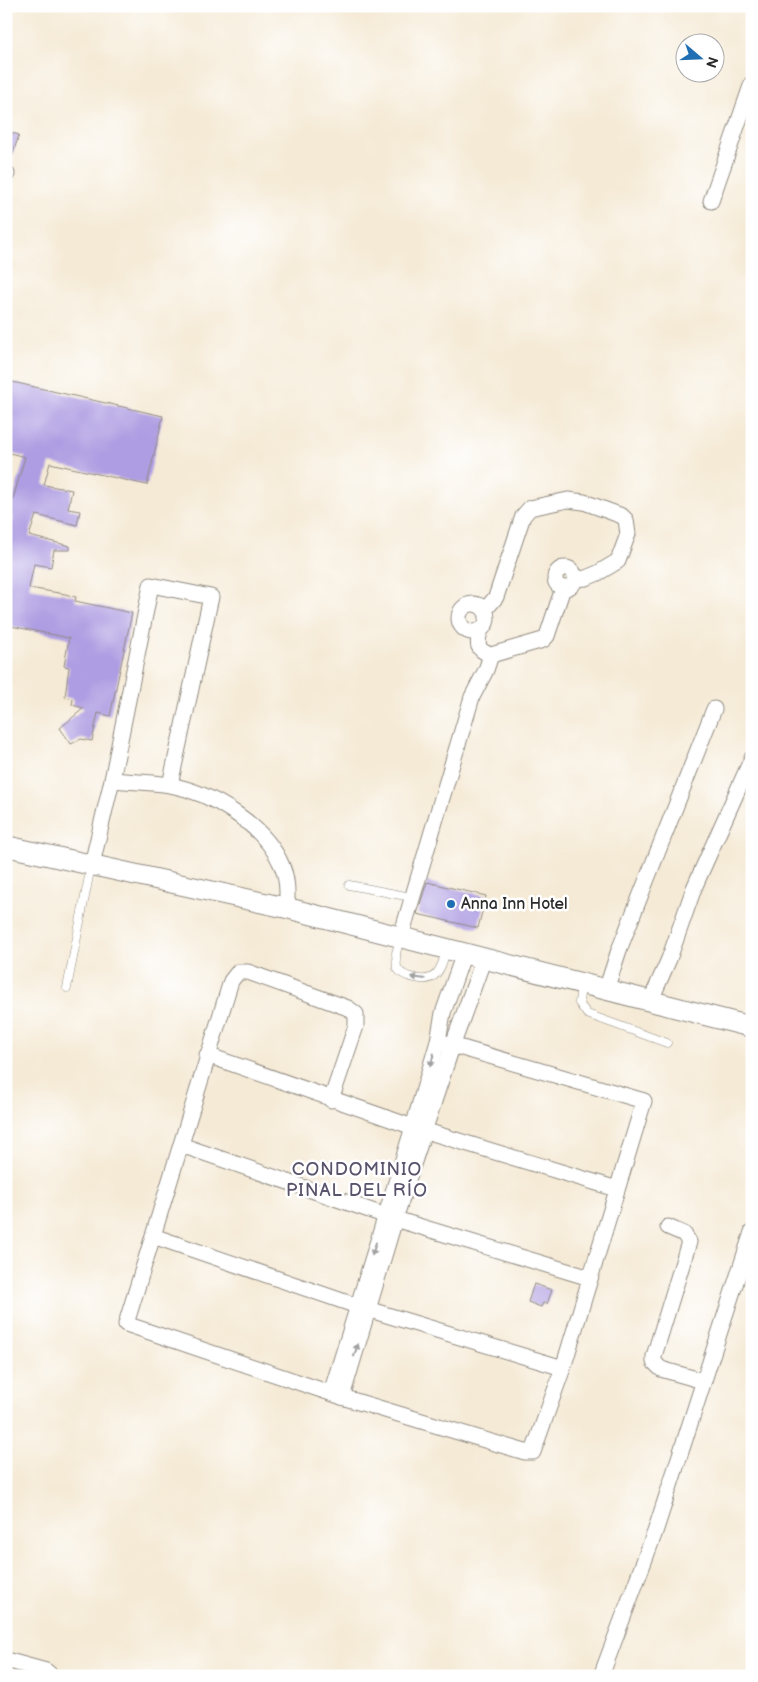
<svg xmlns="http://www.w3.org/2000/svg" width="758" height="1682" font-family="'Balsamiq Sans',sans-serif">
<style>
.building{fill:#ae9de2}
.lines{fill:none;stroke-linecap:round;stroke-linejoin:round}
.lane-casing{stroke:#908a80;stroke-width:9}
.street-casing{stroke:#908a80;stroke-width:17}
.secondary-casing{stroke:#908a80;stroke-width:22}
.lane{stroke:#fff;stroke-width:8}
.street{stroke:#fff;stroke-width:15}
.secondary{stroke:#fff;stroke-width:20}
.oneway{fill:#a0a0a0}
.poi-dot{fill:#1f6fb2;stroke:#fff;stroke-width:2}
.labels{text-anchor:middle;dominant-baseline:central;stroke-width:5;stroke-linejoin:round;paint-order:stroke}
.poi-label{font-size:16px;fill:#2b2b2b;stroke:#fff;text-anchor:start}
.neighbourhood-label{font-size:18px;letter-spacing:1px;fill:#59536b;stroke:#fff}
</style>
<rect width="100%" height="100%" fill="#fff"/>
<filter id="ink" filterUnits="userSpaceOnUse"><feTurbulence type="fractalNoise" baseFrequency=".02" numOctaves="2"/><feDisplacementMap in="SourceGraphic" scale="10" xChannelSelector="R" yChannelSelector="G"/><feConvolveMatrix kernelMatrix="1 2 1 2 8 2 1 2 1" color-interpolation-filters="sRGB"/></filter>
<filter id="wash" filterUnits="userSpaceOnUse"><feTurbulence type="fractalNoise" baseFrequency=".0096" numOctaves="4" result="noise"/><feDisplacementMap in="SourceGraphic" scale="20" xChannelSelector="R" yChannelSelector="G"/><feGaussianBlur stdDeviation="1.12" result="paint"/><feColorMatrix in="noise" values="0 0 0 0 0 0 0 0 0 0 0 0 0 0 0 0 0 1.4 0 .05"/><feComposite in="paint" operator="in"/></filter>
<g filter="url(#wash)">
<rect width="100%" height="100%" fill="#f5ead6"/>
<g id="blocks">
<!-- building -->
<g class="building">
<polygon points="6,131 19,135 9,165 6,165"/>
<polygon points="8,381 163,416 147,485 50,463 44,485 72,490 68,509 80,511 77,525 36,515 29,536 70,546 70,550 54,550 51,567 34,564 29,588 65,594 76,597 75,601 132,613 110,716 98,713 92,741 81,739 71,744 60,728 84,708 72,705 73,699 65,697 69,667 64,666 69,638 6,625 6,552 13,517 8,516 25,457 6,452"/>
<polygon points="427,882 486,896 478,928 417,914"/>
<polygon points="534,1284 552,1290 547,1304 543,1303 541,1307 528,1302"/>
</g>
</g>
</g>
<g filter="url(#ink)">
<use href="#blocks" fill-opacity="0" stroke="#908a80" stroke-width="1"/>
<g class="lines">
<!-- lane casing -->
<g class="lane-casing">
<g id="lane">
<polyline points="349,885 411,897"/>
<path d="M400,939L396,953L397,968C401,974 408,977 415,978C436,984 442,968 446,950"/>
<polyline points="581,984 579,1003 587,1014 667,1043"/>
<polyline points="67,988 91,866"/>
</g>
</g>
<!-- street casing -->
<g class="street-casing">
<g id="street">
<polyline points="6,174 7,174"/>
<polyline points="711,201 752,83"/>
<circle cx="565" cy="578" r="10"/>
<circle cx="473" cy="618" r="14"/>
<polyline points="485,610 496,597 523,516 530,508 568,500 584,502 622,516 626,520 628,534 618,561 598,573 586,578 575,579"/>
<path d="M480,631C477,644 476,650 491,655L543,640L547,636L563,588"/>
<path d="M112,780C131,782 151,782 170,785C212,793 265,825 282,866C288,880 287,893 287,908"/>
<polyline points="92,864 112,780 151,585 211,597 170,785"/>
<polyline points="401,936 472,697 486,670 491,655"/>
<polyline points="606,990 619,950 714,709"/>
<polyline points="650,1002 669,959 694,888 752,758"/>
<polyline points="207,1055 413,1127 617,1189"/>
<polyline points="331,1100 356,1026 356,1014 348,1008 248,972 238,972 231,981 126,1324 342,1397 525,1452 533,1452 563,1368 644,1101 438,1041"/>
<polyline points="181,1145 395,1219 590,1278"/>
<polyline points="668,1227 684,1234 689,1242 654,1356 654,1362 661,1369 703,1381"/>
<polyline points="153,1236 357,1306 563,1368"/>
<polyline points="331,1393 413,1127 438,1041 443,1013 464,953"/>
<polyline points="342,1397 395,1219 453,1044 484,958"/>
<polyline points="6,1660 46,1671 52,1676"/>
<polyline points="601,1676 655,1532 752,1232"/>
</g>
</g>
<!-- secondary casing -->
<g class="secondary-casing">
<polyline id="secondary" points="6,846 287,908 752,1027"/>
</g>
<!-- lane -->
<use href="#lane" class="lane"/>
<!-- street -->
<use href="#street" class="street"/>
<!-- secondary -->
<use href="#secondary" class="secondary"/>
</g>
<!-- one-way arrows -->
<defs><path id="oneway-solid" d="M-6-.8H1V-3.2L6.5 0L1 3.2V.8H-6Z" transform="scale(1.25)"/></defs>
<g class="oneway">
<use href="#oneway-solid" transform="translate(418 978) rotate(-172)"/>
<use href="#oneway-solid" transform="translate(432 1060) rotate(106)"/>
<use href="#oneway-solid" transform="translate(374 1249) rotate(107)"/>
<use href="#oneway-solid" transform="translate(356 1350) rotate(-73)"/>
</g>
</g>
<!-- markers -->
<circle class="poi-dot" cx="451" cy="904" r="5"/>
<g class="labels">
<!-- poi labels -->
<g class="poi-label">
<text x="461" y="904">Anna Inn Hotel</text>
</g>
<!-- neighbourhood labels -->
<g class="neighbourhood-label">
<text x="357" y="1169">CONDOMINIO<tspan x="357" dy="21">PINAL DEL RÍO</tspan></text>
</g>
</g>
<!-- margin -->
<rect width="758" height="1682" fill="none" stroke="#fff" stroke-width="25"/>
<!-- north arrow -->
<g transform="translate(700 58) rotate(109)"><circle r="24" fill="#ffffff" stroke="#aaaaaa"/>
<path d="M0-4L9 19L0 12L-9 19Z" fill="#1f6fb2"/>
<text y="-8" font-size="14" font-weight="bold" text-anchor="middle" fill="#2b2b2b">N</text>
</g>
</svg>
